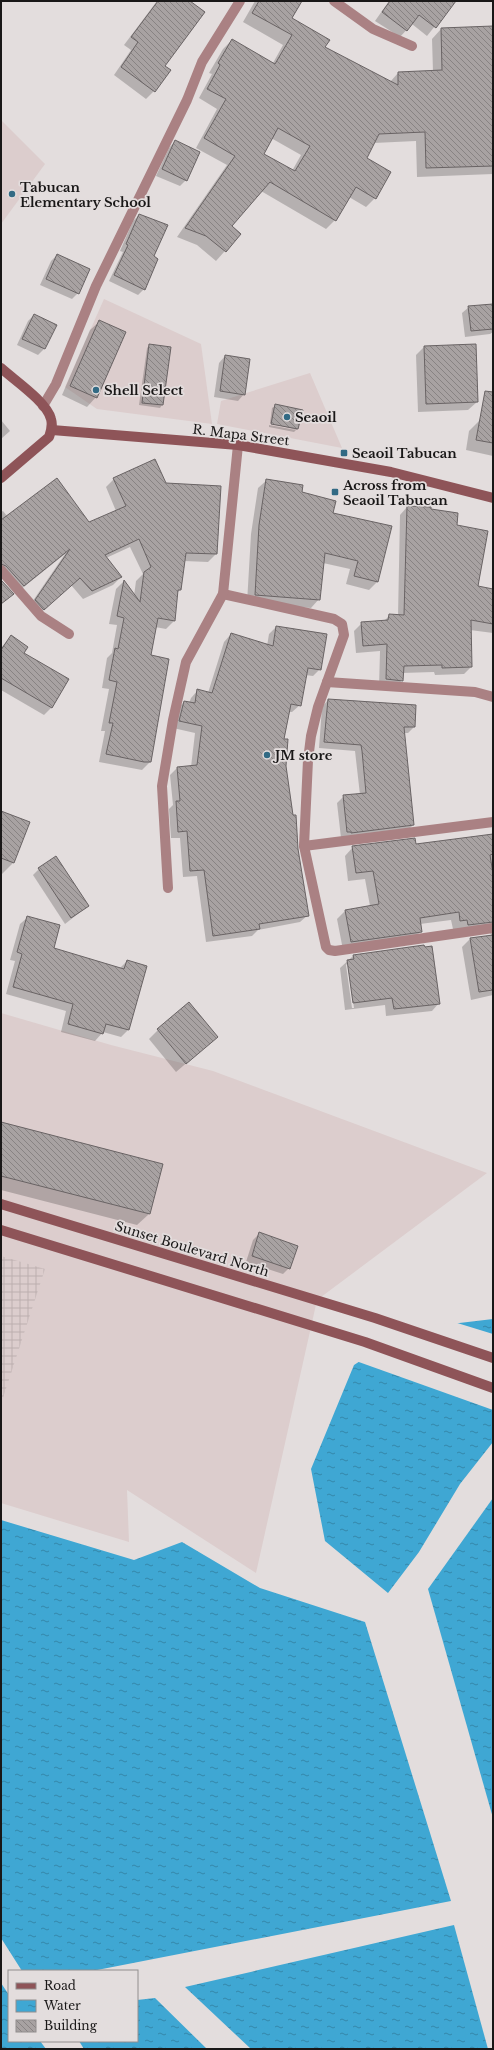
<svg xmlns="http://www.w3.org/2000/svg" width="494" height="2050" font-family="'Libre Baskerville',serif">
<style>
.built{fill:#dccdcd}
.industrial{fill:url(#industrial-grid)}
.water{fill:url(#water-ripples)}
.pier{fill:#e3dddd}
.shadow{fill:#0003;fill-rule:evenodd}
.building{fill:url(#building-back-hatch);stroke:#696364;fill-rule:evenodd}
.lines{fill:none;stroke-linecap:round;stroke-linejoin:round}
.minor{stroke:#aa8183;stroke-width:10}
.secondary{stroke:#8e5458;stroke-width:10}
.poi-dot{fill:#326a84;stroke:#e3dddd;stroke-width:1.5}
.labels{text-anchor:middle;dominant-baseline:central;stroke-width:3.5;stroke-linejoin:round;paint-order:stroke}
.poi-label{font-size:13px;font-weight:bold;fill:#191717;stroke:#e3dddd;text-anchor:start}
.street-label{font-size:13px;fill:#191717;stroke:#e3dddd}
</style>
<defs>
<pattern id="industrial-grid" width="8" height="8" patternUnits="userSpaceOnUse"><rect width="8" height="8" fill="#dccdcd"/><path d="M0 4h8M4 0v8" fill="none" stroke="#bcafaf"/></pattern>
<pattern id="water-ripples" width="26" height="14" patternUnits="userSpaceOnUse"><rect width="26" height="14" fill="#3fa7d3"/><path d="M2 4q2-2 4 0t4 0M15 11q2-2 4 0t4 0" fill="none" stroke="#3487aa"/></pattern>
<pattern id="building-back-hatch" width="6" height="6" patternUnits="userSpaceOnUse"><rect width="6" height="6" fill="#a8a2a2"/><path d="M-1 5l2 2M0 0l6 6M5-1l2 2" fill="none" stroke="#888383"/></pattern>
</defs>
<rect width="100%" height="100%" fill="#e3dddd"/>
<!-- built -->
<g class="built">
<polygon points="1,120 45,164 1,224"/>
<polygon points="104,299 201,344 212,424 97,409 65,387"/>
<polygon points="310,373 342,448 217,424 221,401"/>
<polygon points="1,1013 111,1045 213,1071 487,1173 317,1300 256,1573 127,1490 129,1542 1,1503"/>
</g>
<!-- industrial -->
<polygon class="industrial" points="1,1256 45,1269 1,1404"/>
<!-- water -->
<g class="water">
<polygon points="493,1319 493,1442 460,1484 419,1552 388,1593 325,1541 311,1469 354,1365 409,1329"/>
<polygon points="493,1498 493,1818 428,1589"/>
<polygon points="1,1520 134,1560 182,1542 260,1588 365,1622 451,1901 92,1971 22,1971 1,1938"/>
<polygon points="454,1925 488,2049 251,2049 185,1987"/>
<polygon points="1,1983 9,1995 9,2041 40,2041 46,2049 1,2049"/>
<polygon points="155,1998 207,2049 84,2049 79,2041 137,2041 137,2000"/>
</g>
<!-- pier -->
<polygon class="pier" points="454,1322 493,1334 493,1410 356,1361 409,1327"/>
<!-- shadow -->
<g class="shadow">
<polygon points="157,1 189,1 154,91 146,99 114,75 131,50 124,45"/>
<path d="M255,1H301L291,19L324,48L390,82L398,73L433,72L432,39L441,29L493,27V174L417,177L416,141L374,143L366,158L375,198L366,207L349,197L335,220L326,229L261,191L231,226L240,234L216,261L197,245L177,237L227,165L196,148L217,109L199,98L212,74L209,73L223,49L232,40L273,63L283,45L243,22ZM271,138L301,155L292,171L262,154Z"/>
<polygon points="389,1 455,1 427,36 412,24 400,37 375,21"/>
<polygon points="175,141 186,180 180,186 156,176 169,148"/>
<polygon points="139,215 152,257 144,289 138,295 109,281 123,252 120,251 133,221"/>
<polygon points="57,255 78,293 72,299 40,285 51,261"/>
<polygon points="493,305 493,332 490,334 465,337 462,313 469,307"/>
<polygon points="34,315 55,325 44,349 38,355 17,345 28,321"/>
<polygon points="100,321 96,397 87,407 62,395 90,330"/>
<polygon points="150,345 162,405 160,408 139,405 147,348"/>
<polygon points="424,347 477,402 468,410 418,412 416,355"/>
<polygon points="225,356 244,394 238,401 214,397 219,363"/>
<polygon points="275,406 302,411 297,430 270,423 272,408"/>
<polygon points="1,420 10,431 1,439"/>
<polygon points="480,420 493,422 493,456 466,450 469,431"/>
<polygon points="269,425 296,430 294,432 269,427"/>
<polygon points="114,479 165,484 216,554 208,562 184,561 181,589 177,593 174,621 166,629 155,627 150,656 150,762 142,770 99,762 105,731 101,731 109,689 102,688 107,658 112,653 117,625 109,624 116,589 124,581 134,596 136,581 143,574 130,547 106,558 121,577 113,585 83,599 71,585 36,617 28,608 65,554 15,594 1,577 1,512 3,511 7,516 89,524 116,511 106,487"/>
<polygon points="267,480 301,493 332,513 378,581 369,590 346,584 350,569 323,563 319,599 311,608 247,603 251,534 258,488"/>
<polygon points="407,507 456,526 477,587 493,590 493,633 416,623 471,651 471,667 464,674 435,675 434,672 402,673 402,680 395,688 379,687 380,651 356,653 354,631 362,623 383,622 389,616 398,616 400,515"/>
<polygon points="276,627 320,669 313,676 305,675 300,705 292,712 288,712 283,740 285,766 308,915 300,922 258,930 252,936 206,942 197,876 183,877 180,838 171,838 169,809 173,805 170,775 177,768 191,767 195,733 173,728 177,709 184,702 189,703 191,698 198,690 208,693 224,642 231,634 267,646 269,634"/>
<polygon points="11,636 51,708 44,715 1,690 1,648"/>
<polygon points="328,700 414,727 408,733 404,733 413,825 407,831 341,838 337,803 344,796 360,795 355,751 319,748 322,707"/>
<polygon points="1,812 13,863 2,874 1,874"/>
<polygon points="493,835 493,995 471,1000 462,947 470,939 492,936 488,930 453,929 451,920 420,924 421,931 413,940 343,950 337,919 345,911 370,906 365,879 348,881 345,856 353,847 415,846"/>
<polygon points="39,869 88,906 65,924 33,875"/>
<polygon points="28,917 52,949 119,969 127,961 145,966 128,1030 121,1037 103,1032 95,1041 61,1032 66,1011 6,994 15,961 10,960 20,924"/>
<path d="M353,956L439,1003L432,1011L386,1016L385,1005L345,1010L340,968ZM348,963L354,1008H352L346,965Z"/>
<polygon points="158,1030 217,1037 176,1072 149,1039"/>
<polygon points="1,1123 149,1214 137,1225 1,1190"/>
<polygon points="260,1233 289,1268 283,1274 246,1262 253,1240"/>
</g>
<!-- building -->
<g class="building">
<polygon points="158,1 190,1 205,12 165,66 171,70 155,92 121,67 138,42 131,37"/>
<path d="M259,1H302L292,18L330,40L325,47L398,85V72L442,70L441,28L493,26V166L426,168L425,132L379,134L367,158L391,172L376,199L356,187L336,221L270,182L232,226L241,234L226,252L206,236L185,228L235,156L204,138L226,99L207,89L220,65L218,63L232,39L275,64L292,35L252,13ZM278,128L310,146L295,171L264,154Z"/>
<polygon points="390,1 456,1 436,28 419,15 407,31 382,12"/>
<polygon points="175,140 200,152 187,181 162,169"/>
<polygon points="139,214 168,225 154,256 158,259 145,290 114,275 128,245 126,244"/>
<polygon points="57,254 90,269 79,294 46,279"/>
<polygon points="493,304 493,329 471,331 468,306"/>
<polygon points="34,314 57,325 45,349 22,339"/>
<polygon points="99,320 126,332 97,398 70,386"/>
<polygon points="149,344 171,347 163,405 142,403"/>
<polygon points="476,344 478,402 426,404 424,346"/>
<polygon points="225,355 250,359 245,395 220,391"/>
<polygon points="485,391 493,392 493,443 476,440"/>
<polygon points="275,404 303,410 298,429 271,424"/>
<polygon points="155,459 166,483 221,486 217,554 186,553 181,590 178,590 175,621 158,618 151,655 169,659 151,762 144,762 106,754 113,723 109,723 117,682 109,680 115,648 118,649 124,618 117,616 124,580 140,602 144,572 151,567 139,539 105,555 122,577 92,591 80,578 44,610 35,600 70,549 24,586 6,566 1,564 1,520 57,478 89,522 126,506 113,478"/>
<polygon points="266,479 303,485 302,492 336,501 333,513 392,526 378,582 354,576 358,561 325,553 320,600 255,595 259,525"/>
<polygon points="407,506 431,507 431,509 458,513 457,525 488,531 478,586 493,589 493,624 471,620 472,667 442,668 442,665 404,666 403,681 386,679 387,644 363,646 361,622 388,620 389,614 404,615"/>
<polygon points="1,580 14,594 1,604"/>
<polygon points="276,626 327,634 321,670 308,668 301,706 291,704 284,739 288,739 286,766 293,815 296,815 298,849 309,916 259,924 260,929 213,936 204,870 190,871 187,831 178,832 176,801 180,801 177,767 197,765 202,726 179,721 184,701 195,703 197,689 212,693 231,633 273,646"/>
<polygon points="11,635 28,647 24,653 69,679 52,708 1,678 1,650"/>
<polygon points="328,699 416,705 415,727 404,727 414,825 351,833 351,832 347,832 343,795 366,793 362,751 361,745 324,742"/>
<polygon points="1,811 30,822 14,863 1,858"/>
<polygon points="493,834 493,854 490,855 493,874 493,922 468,925 467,920 460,921 459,912 420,918 422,932 351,942 345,910 379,904 373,871 356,873 352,846 415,838 416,844"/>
<polygon points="56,856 89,906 71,918 38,868"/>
<polygon points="27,916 60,925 54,948 124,969 127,960 147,966 129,1030 106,1024 103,1034 68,1024 73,1004 13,987 22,954 17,952"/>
<polygon points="493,935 493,990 479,992 470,938"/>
<polygon points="424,945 425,947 432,946 440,1004 394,1009 392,998 353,1003 347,960 354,959 353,955"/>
<polygon points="189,1002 218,1037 186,1064 157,1029"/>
<polygon points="1,1122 163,1164 150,1214 1,1176"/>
<polygon points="259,1232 298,1246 290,1269 252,1256"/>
</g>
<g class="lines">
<!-- minor -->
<g class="minor">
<polyline points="334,1 373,29 412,46"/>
<polyline points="43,406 56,384 96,286 187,100 202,62 240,1"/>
<polyline points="1,570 41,616 69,634"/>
<polyline points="223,594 334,619 342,624 344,635 318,707 311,736 308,760 304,846 326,947 329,950 335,951 493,928"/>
<polyline points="327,682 475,692 493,697"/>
<polyline points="304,846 493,822"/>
<polyline points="168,888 162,786 173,720 186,662 223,594 238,445"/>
</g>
<!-- secondary -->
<g class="secondary">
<path d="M1,368C14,380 47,402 51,419C53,426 51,431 49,437L1,478"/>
<polyline points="52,430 238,445 391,472 493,498"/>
<polyline points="1,1204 375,1318 493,1358"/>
<polyline points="1,1230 365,1342 493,1388"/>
</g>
</g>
<!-- markers -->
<g class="poi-dot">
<circle cx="12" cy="194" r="4"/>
<circle cx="96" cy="390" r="4"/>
<circle cx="287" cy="417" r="4"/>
<rect x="340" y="449" width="8" height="8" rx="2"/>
<rect x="331" y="488" width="8" height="8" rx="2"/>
<circle cx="267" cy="755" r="4"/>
</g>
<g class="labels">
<!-- poi labels -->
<g class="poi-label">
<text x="20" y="187">Tabucan<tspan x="20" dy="15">Elementary School</tspan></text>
<text x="104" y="390">Shell Select</text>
<text x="295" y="417">Seaoil</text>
<text x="352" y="453">Seaoil Tabucan</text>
<text x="343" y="485">Across from<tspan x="343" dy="15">Seaoil Tabucan</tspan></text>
<text x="275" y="755">JM store</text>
</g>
<!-- street labels -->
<g class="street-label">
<text transform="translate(241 435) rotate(7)">R. Mapa Street</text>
<text transform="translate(192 1249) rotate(17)">Sunset Boulevard North</text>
</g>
</g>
<!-- border -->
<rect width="494" height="2050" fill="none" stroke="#191717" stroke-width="4"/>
<!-- legend -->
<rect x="8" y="1970" width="130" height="72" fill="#e3dddd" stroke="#928e8e"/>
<rect x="16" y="1983" width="20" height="6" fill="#8e5458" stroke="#928e8e"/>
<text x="44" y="1990" font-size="12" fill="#191717">Road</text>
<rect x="16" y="2000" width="20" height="12" fill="url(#water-ripples)" stroke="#928e8e"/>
<text x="44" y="2010" font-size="12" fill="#191717">Water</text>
<rect x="16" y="2020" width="20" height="12" fill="url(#building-back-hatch)" stroke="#928e8e"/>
<text x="44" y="2030" font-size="12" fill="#191717">Building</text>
</svg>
